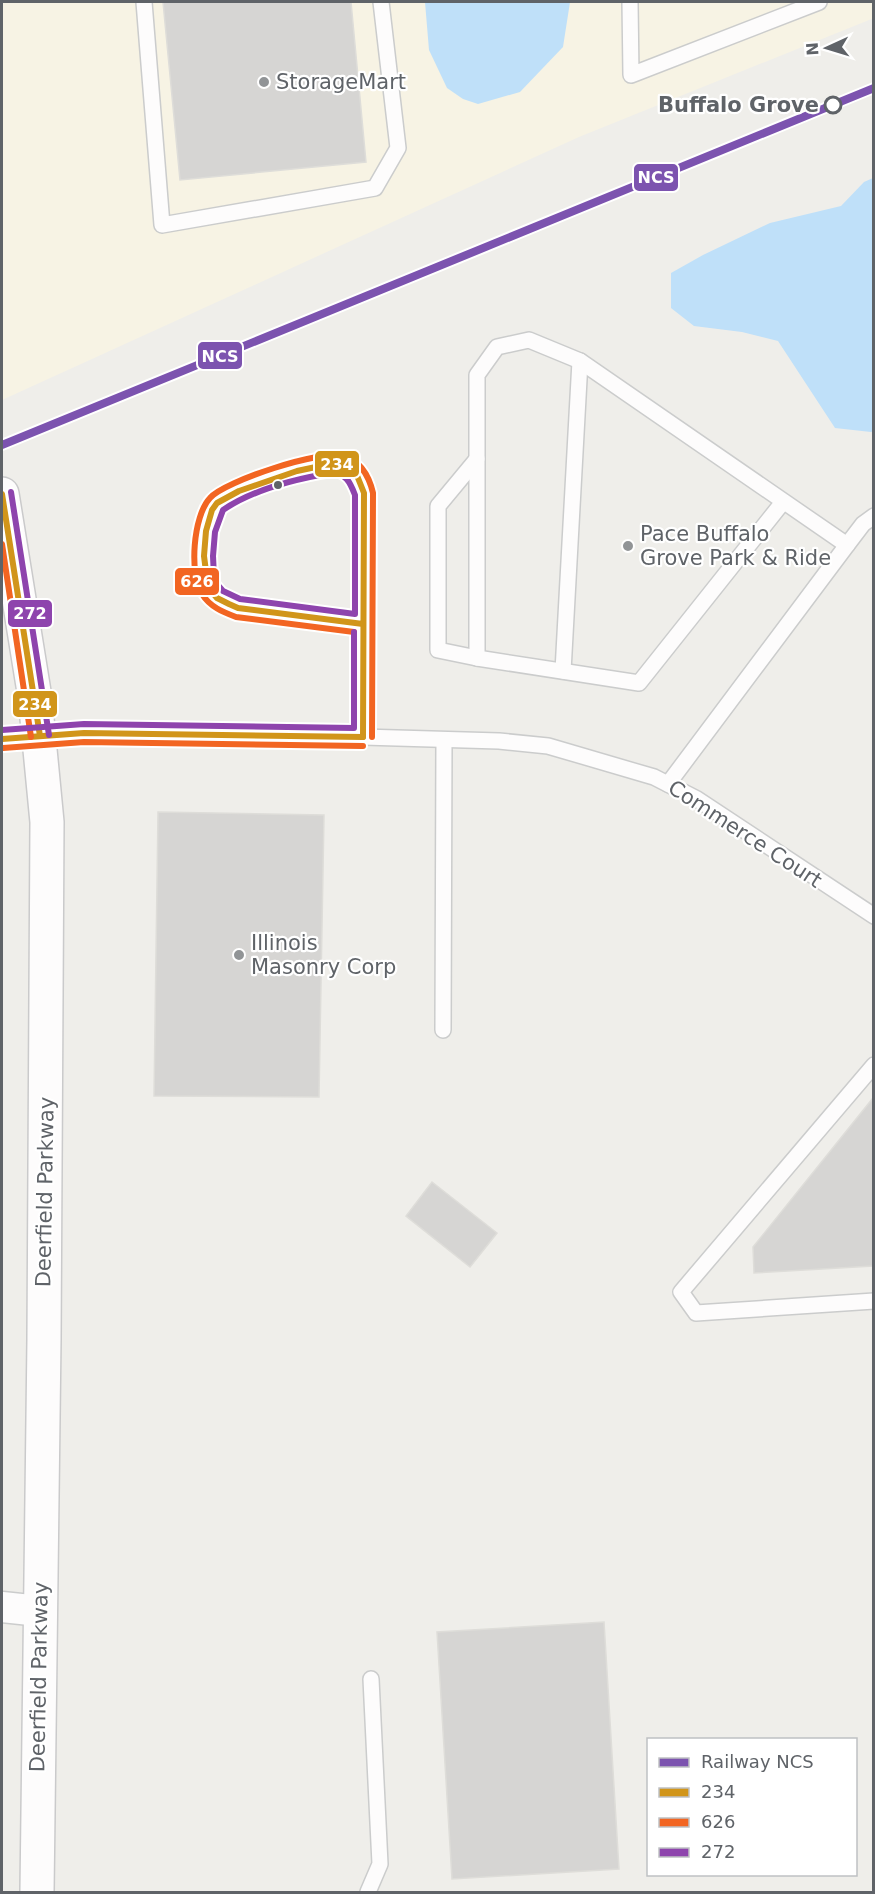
<svg xmlns="http://www.w3.org/2000/svg" width="875" height="1894" font-family="'DejaVu Sans',sans-serif">
<style>
.commercial{fill:#f7f3e4}
.water{fill:#bfe0f9}
.building{fill:#d6d5d3;stroke:#deddd9;stroke-width:1.5}
.lines{fill:none;stroke-linecap:round;stroke-linejoin:round}
.service-casing{stroke:#cbcccc;stroke-width:18}
.minor-casing{stroke:#cbcccc;stroke-width:33}
.secondary-casing{stroke:#cacacb;stroke-width:36}
.service{stroke:#fdfcfc;stroke-width:15}
.minor{stroke:#fdfcfc;stroke-width:30}
.secondary{stroke:#fdfcfc;stroke-width:33}
.bus-1-casing{stroke:#fff;stroke-width:10}
.bus-2-casing{stroke:#fff;stroke-width:10}
.bus-3-casing{stroke:#fff;stroke-width:10}
.bus-1{stroke:#d1951a;stroke-width:6}
.bus-2{stroke:#f26522;stroke-width:6}
.bus-3{stroke:#8e44ad;stroke-width:6}
.rail-1-casing{stroke:#fff;stroke-width:12}
.rail-1{stroke:#7c53af;stroke-width:8}
.poi-dot{fill:#919496;stroke:#fff;stroke-width:2}
.stop-dot{fill:#fff;stroke:#5f6368;stroke-width:3}
.bus-dot{fill:#5f6368;stroke:#fff;stroke-width:2}
.labels{text-anchor:middle;dominant-baseline:central;stroke-width:4.5;stroke-linejoin:round;paint-order:stroke}
.poi-label{font-size:21px;fill:#5f6368;stroke:#fff;text-anchor:start}
.stop-label{font-size:21px;font-weight:bold;fill:#5f6368;stroke:#fff;text-anchor:end}
.street-label{font-size:21px;fill:#5f6368;stroke:#fff}
.line-badge{stroke:#fff;stroke-width:2}
.badge-label{font-size:16px;text-anchor:middle;font-weight:bold;fill:#fff}
</style>
<rect width="100%" height="100%" fill="#efeeea"/>
<!-- commercial -->
<polygon class="commercial" points="2,2 873,2 874,18 579,137 2,400"/>
<!-- water -->
<g class="water">
<polygon points="425,2 570,2 563,47 520,92 478,104 463,99 447,88 429,50"/>
<polygon points="873,178 874,431 871,432 835,428 778,341 742,332 694,326 671,308 671,273 703,255 770,223 841,206 864,182"/>
</g>
<!-- building -->
<g class="building">
<polygon points="163,2 351,2 366,162 180,180"/>
<polygon points="158,812 324,815 319,1097 154,1096"/>
<polygon points="873,1098 873,1266 754,1273 753,1247"/>
<polygon points="432,1182 497,1233 470,1267 406,1216"/>
<polygon points="604,1622 619,1869 452,1879 437,1632"/>
</g>
<g class="lines">
<!-- service casing -->
<g class="service-casing">
<g id="service">
<polyline points="144,2 162,225 375,188 398,148 381,2"/>
<polyline points="630,2 631,75 819,2"/>
<polyline points="783,502 639,683 477,658 477,375 497,347 529,340 580,361 847,545"/>
<polyline points="477,658 438,650 438,506 477,459"/>
<polyline points="563,671 580,361"/>
<path d="M363,737L364,493L356,473C351,470 345,466 340,464C322,460 230,490 217,503C203,516 200,570 208,587C215,600 225,603 238,608L363,624"/>
<polyline points="2,739 84,733 363,737 499,741 548,746 654,777 697,799 874,916"/>
<polyline points="668,784 847,545 863,524 874,516"/>
<polyline points="443,1030 444,740"/>
<polyline points="874,1065 681,1292 696,1313 874,1301"/>
<polyline points="368,1892 380,1864 371,1679"/>
</g>
</g>
<!-- minor casing -->
<g class="minor-casing">
<polyline id="minor" points="2,1607 40,1611"/>
</g>
<!-- secondary casing -->
<g class="secondary-casing">
<polyline id="secondary" points="2,494 35,698 47,822 44,1339 37,1892"/>
</g>
<!-- service -->
<use href="#service" class="service"/>
<!-- minor -->
<use href="#minor" class="minor"/>
<!-- secondary -->
<use href="#secondary" class="secondary"/>
<!-- bus-1 casing -->
<g class="bus-1-casing">
<g id="bus-1">
<polyline points="2,494 40,736"/>
<polyline points="363,624 238,608 229,604 217,598 208,587 204,556 206,531 212,510 217,503 239,491 297,471 330,464 340,464 356,473 364,493 363,737"/>
<polyline points="2,739 84,733 363,737"/>
</g>
</g>
<!-- bus-2 casing -->
<g class="bus-2-casing">
<g id="bus-2">
<polyline points="2,544 31,737"/>
<path d="M354,632L236,617C223,612 210,607 202,594C189,574 193,516 210,498C225,481 322,449 343,456C361,461 369,476 373,493L372,737"/>
<polyline points="3,748 84,742 363,746"/>
</g>
</g>
<!-- bus-3 casing -->
<g class="bus-3-casing">
<g id="bus-3">
<path d="M331,473C346,473 350,482 355,495V614L240,599L223,591L216,583L214,577L213,556L215,532L223,510C254,489 295,479 331,473Z"/>
<polyline points="11,492 49,735"/>
<polyline points="2,730 84,724 354,728 354,632"/>
</g>
</g>
<!-- bus-1 -->
<use href="#bus-1" class="bus-1"/>
<!-- bus-2 -->
<use href="#bus-2" class="bus-2"/>
<!-- bus-3 -->
<use href="#bus-3" class="bus-3"/>
<!-- rail-1 casing -->
<g class="rail-1-casing">
<polyline id="rail-1" points="2,445 874,88"/>
</g>
<!-- rail-1 -->
<use href="#rail-1" class="rail-1"/>
</g>
<!-- markers -->
<g class="poi-dot">
<circle cx="264" cy="82" r="6"/>
<circle cx="628" cy="546" r="6"/>
<circle cx="239" cy="955" r="6"/>
</g>
<circle class="stop-dot" cx="833" cy="105" r="8"/>
<circle class="bus-dot" cx="278" cy="485" r="5"/>
<g class="labels">
<!-- poi labels -->
<g class="poi-label">
<text x="276" y="82">StorageMart</text>
<text x="640" y="534">Pace Buffalo<tspan x="640" dy="24">Grove Park &amp; Ride</tspan></text>
<text x="251" y="943">Illinois<tspan x="251" dy="24">Masonry Corp</tspan></text>
</g>
<!-- stop labels -->
<g class="stop-label">
<text x="819" y="105">Buffalo Grove</text>
</g>
<!-- street labels -->
<g class="street-label">
<text transform="translate(745 834) rotate(33)">Commerce Court</text>
<text transform="translate(45 1192) rotate(-89)">Deerfield Parkway</text>
<text transform="translate(39 1677) rotate(-89)">Deerfield Parkway</text>
</g>
</g>
<g class="line-badge">
<rect x="633" y="163" width="46" height="29" rx="6" fill="#7c53af"/>
<rect x="197" y="341" width="46" height="29" rx="6" fill="#7c53af"/>
<rect x="314" y="450" width="46" height="28" rx="6" fill="#d1951a"/>
<rect x="174" y="567" width="46" height="29" rx="6" fill="#f26522"/>
<rect x="7" y="599" width="46" height="29" rx="6" fill="#8e44ad"/>
<rect x="12" y="690" width="46" height="28" rx="6" fill="#d1951a"/>
</g>
<g class="badge-label">
<text x="656" y="183">NCS</text>
<text x="220" y="362">NCS</text>
<text x="337" y="470">234</text>
<text x="197" y="587">626</text>
<text x="30" y="619">272</text>
<text x="35" y="710">234</text>
</g>
<!-- border -->
<rect width="875" height="1894" fill="none" stroke="#5f6368" stroke-width="6"/>
<!-- legend -->
<rect x="647" y="1738" width="210" height="138" fill="#ffffff" stroke="#bfc1c3" stroke-width="1.5"/>
<rect x="659" y="1758" width="30" height="9" fill="#7c53af" stroke="#bfc1c3" stroke-width="1.5"/>
<text x="701" y="1768" font-size="18" fill="#5f6368">Railway NCS</text>
<rect x="659" y="1788" width="30" height="9" fill="#d1951a" stroke="#bfc1c3" stroke-width="1.5"/>
<text x="701" y="1798" font-size="18" fill="#5f6368">234</text>
<rect x="659" y="1818" width="30" height="9" fill="#f26522" stroke="#bfc1c3" stroke-width="1.5"/>
<text x="701" y="1828" font-size="18" fill="#5f6368">626</text>
<rect x="659" y="1848" width="30" height="9" fill="#8e44ad" stroke="#bfc1c3" stroke-width="1.5"/>
<text x="701" y="1858" font-size="18" fill="#5f6368">272</text>
<!-- north arrow -->
<g transform="translate(827 48) rotate(266)" stroke="#ffffff" stroke-width="4.5" paint-order="stroke">
<path d="M0-4.5L10 22L0 15L-10 22Z" fill="#5f6368"/>
<text y="-9" font-size="16" font-weight="bold" text-anchor="middle" fill="#5f6368">N</text>
</g>
</svg>
